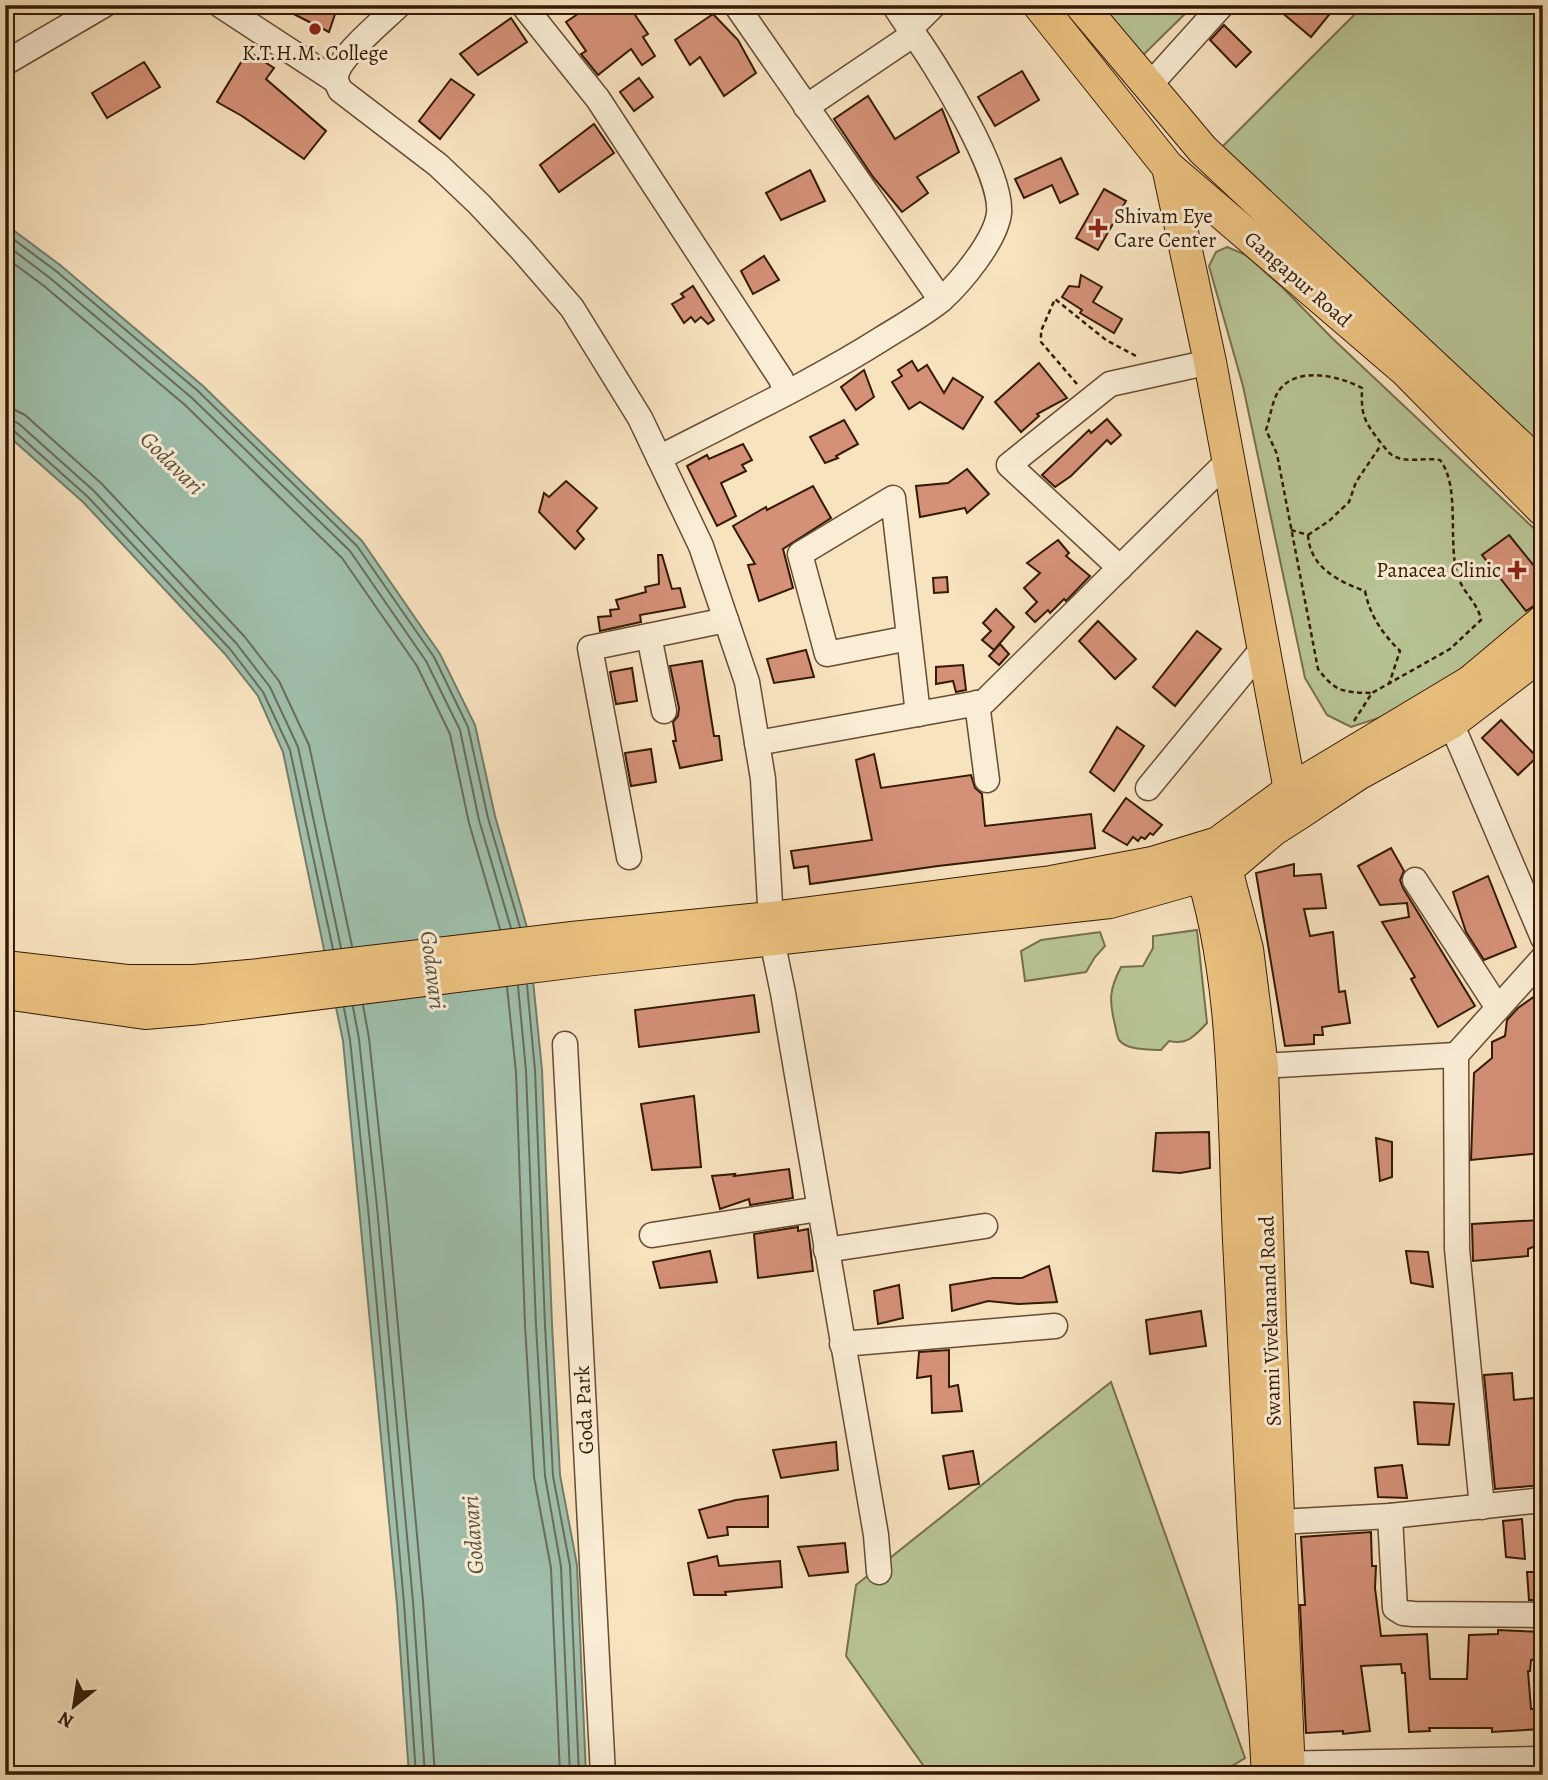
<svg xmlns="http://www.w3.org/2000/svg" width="1548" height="1780" font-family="Alegreya,serif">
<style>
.green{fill:#b8c596;stroke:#76704c;stroke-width:2}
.water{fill:#9fbfac;stroke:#747d68;stroke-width:2}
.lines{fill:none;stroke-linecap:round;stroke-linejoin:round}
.shore{stroke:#6a6c58;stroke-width:2}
.building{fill:#d49178;stroke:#341a03;stroke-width:2}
.minor-casing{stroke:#654c32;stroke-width:27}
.major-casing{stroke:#341a03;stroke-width:34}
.path{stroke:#341a03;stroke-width:2.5;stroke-dasharray:5 3.5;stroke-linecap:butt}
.minor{stroke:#faedd5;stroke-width:24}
.major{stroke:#ecc280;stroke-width:32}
.poi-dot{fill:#8f2418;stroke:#faedd5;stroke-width:2.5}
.labels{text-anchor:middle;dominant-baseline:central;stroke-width:6;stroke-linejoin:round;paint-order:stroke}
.poi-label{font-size:21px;fill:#341a03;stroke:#faedd5}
.street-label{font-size:21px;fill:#341a03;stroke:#faedd5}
.water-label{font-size:23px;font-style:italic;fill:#59543e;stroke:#faedd5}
</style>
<rect width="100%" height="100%" fill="#f8e3bf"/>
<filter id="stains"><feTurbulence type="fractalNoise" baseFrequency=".00286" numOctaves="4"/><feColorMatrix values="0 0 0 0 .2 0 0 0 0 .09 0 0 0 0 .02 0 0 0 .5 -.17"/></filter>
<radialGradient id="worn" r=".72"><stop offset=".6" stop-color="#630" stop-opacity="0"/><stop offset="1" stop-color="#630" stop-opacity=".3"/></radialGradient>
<!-- green -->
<g class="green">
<polygon points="1092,5 1194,5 1135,63"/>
<polygon points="1364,5 1543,5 1543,447 1222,147"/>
<polygon points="1227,247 1246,255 1282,287 1332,338 1543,537 1543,621 1397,712 1351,727 1327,715 1305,678 1243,386 1209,266 1216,252"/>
<path d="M1197,930L1207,1023C1195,1036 1187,1045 1169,1041L1161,1050C1149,1049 1128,1051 1119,1040C1117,1037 1116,1029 1115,1025C1109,1000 1109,990 1121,967L1143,966L1153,948V936Z"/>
<polygon points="1100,932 1105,946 1095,957 1086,972 1025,981 1021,951 1041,940"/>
<polygon points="1111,1382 1245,1758 1217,1775 930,1775 846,1656 856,1585"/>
</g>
<!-- water -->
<polygon class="water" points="5,224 60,265 203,386 362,541 440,654 475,725 495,816 528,931 542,1070 552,1324 560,1475 577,1565 586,1775 409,1775 397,1604 343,1041 283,752 258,696 225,654 83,502 5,433"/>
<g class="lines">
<!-- shore -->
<g class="shore">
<polyline points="5,233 56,271 198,391 357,546 434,657 468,727 488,818 520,927"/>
<polyline points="5,244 50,278 192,398 350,551 426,661 460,730 479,820 511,928"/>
<polyline points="5,257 44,286 185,405 342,558 417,666 450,734 469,823 500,929"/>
<polyline points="5,409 15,410 25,415 102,484 244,636 279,681 309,745 352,946"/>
<polyline points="5,419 18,423 94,491 236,643 270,687 298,747 341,948"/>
<polyline points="5,428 13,430 88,497 230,649 263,692 290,750 333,949"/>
<polyline points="527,985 535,1070 545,1325 553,1476 570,1566 579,1775"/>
<polyline points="518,986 526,1071 536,1325 545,1476 561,1567 570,1775"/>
<polyline points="507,987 516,1072 525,1325 534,1477 551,1568 560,1775"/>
<polyline points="363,1005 369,1038 387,1206 423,1601 435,1775"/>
<polyline points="353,1007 359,1039 377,1207 413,1602 425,1775"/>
<polyline points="344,1008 350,1040 368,1208 404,1603 416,1775"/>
</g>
</g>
<!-- building -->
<g class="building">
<polygon points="276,5 338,5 329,32"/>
<polygon points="591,5 613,5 633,12 648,34 643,37 655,56 642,65 631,49 598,75 581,54 586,51 566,22"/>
<polygon points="1273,5 1337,5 1311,37"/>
<polygon points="713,14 738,40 756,73 724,96 700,57 690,65 675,40"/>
<polygon points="511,18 527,42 478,75 460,54"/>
<polygon points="1224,25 1251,52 1236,67 1210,40"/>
<polygon points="248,51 274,68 266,79 326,131 304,159 242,116 217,102"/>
<polygon points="144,62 160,87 107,118 92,93"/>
<polygon points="1022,71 1039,100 995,126 978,97"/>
<polygon points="639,78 653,97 634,111 620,92"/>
<polygon points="451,79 474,95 440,139 419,121"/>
<polygon points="868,96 895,139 942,109 959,152 917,177 928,193 902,212 873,177 834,119"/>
<polygon points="594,124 614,153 559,192 540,165"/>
<polygon points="1061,158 1078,194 1060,203 1052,185 1024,198 1015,179"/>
<polygon points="810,170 825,201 781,220 766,193"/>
<polygon points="1104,189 1126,201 1098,250 1076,238"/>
<polygon points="764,256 779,280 753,294 741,271"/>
<polygon points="1081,275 1102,287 1093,302 1122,319 1114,333 1080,313 1082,310 1062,297 1069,286 1079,287"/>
<polygon points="693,286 714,320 708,324 701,317 695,322 691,317 684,323 672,304 684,297 681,294"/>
<polygon points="912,361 918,371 927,365 944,393 953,378 983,397 963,429 920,402 909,409 892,382 902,376 898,370"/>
<polygon points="1039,363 1067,398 1037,414 1039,416 1021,432 995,402"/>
<polygon points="864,370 874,397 856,410 841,387"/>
<polygon points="1107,419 1121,435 1111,444 1107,440 1071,476 1055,487 1042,475 1089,430 1091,433"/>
<polygon points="844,420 858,444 836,456 838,458 825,463 810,437"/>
<polygon points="743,444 752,460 742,465 746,471 721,483 736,516 717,526 687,466 707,455 709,459"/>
<polygon points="967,469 989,494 967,513 965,508 920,517 916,486 948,483"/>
<polygon points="566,481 597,508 577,531 584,539 575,549 539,512 544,493 549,497"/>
<polygon points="813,486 831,518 783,549 793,588 759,601 748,565 755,564 733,526 766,507 767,510"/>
<polygon points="1509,535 1543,577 1543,600 1526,611 1482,555"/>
<polygon points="1058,540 1069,553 1066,556 1090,576 1066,601 1064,599 1050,613 1048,610 1035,622 1026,613 1037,602 1024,588 1040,573 1027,563"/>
<polygon points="658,555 662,555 672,589 680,588 685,607 640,615 641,622 600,631 598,617 611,616 610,610 619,609 616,600 646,592 645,587 659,584"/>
<polygon points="947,577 948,592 934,593 933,578"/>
<polygon points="996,609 1014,627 994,650 982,640 991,631 983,623"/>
<polygon points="1098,621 1136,659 1115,679 1079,641"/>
<polygon points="1197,631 1221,649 1175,706 1153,687"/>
<polygon points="1000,644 1009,654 999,665 989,656"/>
<polygon points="806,650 814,677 774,683 767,659"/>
<polygon points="702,661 714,736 719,736 722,760 680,768 673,741 676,741 673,722 678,716 679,708 670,666"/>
<polygon points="963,665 966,690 956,692 953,681 936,684 936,667"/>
<polygon points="632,668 637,701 616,704 610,672"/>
<polygon points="1501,720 1537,757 1518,775 1482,738"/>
<polygon points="1117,727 1144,746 1114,791 1090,772"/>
<polygon points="651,749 656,782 631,786 625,753"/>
<polygon points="874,754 881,788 971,775 975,788 982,794 985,826 1091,814 1095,848 938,866 810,884 808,866 794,868 791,851 872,840 856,760"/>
<polygon points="1126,798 1162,825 1153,835 1150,833 1145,839 1141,837 1138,841 1133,837 1127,845 1103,831"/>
<polygon points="1391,848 1404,871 1400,880 1403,888 1475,1006 1438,1027 1411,979 1415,977 1382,922 1409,917 1407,903 1380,905 1358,866"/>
<polygon points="1294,864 1294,876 1321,874 1326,908 1304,909 1310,936 1333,932 1339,992 1345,991 1350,1023 1322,1027 1323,1035 1314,1035 1314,1044 1285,1046 1256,873"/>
<polygon points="1488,876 1516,947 1484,960 1466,932 1453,892"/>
<polygon points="1542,991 1535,1116 1538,1116 1542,1153 1471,1160 1474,1073 1492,1058 1492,1042 1505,1036 1507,1020 1518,1008"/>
<polygon points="754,995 759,1032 639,1047 635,1010"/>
<polygon points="694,1096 701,1167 652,1170 641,1104"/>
<polygon points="1209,1132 1210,1168 1180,1173 1153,1171 1156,1133"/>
<polygon points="1376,1138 1392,1142 1392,1177 1380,1181"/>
<polygon points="789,1169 793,1198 750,1205 749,1199 720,1209 712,1176 735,1174 734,1176"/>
<polygon points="1540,1220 1538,1245 1528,1249 1528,1256 1473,1261 1472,1224"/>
<polygon points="798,1227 798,1231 808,1229 813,1271 758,1278 754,1234"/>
<polygon points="710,1251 717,1282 660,1288 653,1262"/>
<polygon points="1406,1251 1428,1252 1433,1287 1411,1283"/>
<polygon points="1049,1266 1057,1302 1019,1304 988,1301 952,1311 950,1285 993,1278 1022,1278"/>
<polygon points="899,1285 903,1318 878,1324 874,1291"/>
<polygon points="1201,1311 1206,1346 1150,1354 1146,1320"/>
<polygon points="949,1350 949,1387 958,1385 962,1411 932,1413 931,1376 917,1378 919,1352"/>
<polygon points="1512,1373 1514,1400 1543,1397 1543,1485 1495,1489 1484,1375"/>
<polygon points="1414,1402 1454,1404 1449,1445 1418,1444"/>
<polygon points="836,1442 838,1470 781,1478 773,1450"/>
<polygon points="973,1451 979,1484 949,1489 943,1456"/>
<polygon points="1402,1465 1407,1498 1378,1497 1375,1468"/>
<polygon points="768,1496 768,1527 727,1527 728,1535 708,1538 699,1510 736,1500"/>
<polygon points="1522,1519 1525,1559 1506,1557 1503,1521"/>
<polygon points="1371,1532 1372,1566 1376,1566 1375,1588 1381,1636 1427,1634 1430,1679 1467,1679 1469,1635 1498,1634 1498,1630 1543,1632 1543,1659 1531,1660 1530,1671 1528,1671 1531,1709 1543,1709 1543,1729 1492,1732 1492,1728 1429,1728 1430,1731 1409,1732 1405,1673 1402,1673 1401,1664 1361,1666 1370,1731 1343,1734 1343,1731 1306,1733 1300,1605 1305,1605 1301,1537"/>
<polygon points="845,1543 848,1572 809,1576 798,1547"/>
<polygon points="717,1556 719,1566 780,1561 782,1587 725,1592 726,1595 694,1595 688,1563"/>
<polygon points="1527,1572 1543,1572 1543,1600 1529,1600"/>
</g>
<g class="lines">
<!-- minor casing -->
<g class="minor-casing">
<g id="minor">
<polyline points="220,5 336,81"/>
<path d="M399,5C384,20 335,59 336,79C336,82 339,87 340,90L438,165L479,204L521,249L572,308L640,418L701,546L747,682L763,779L772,940L783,993L876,1535L879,1572"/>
<polyline points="523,5 598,99 781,379 786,393"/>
<polyline points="736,5 941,300"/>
<polyline points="894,5 910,29"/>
<polyline points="5,63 104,5"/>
<polyline points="1148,87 1222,5"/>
<polyline points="806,107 914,34"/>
<path d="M659,458C734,419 812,383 883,338C902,326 924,314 941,300C961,282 996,240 999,213C1003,173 935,62 910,29L934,5"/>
<polyline points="1120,568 1009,465 1110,384 1210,362"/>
<polyline points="649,636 664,711"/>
<polyline points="909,638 827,654 800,554 893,498 918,714"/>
<polyline points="977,703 987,780"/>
<polyline points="1451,723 1543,938"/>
<polyline points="757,743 984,702 1228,461"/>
<polyline points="1148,788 1263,648"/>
<polyline points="629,857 590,648 726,620"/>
<polyline points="1415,880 1498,1008"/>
<polyline points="565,1044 603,1775"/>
<polyline points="1244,1067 1456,1055"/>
<polyline points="652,1235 819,1209"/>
<polyline points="826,1250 985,1226"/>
<polyline points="842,1344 1055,1326"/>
<polyline points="1482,1507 1457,1249 1456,1055 1543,958"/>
<polyline points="1390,1516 1395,1608 1403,1613 1414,1614 1543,1615"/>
<polyline points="1261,1523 1390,1516 1543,1500"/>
<polyline points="1271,1764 1543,1759"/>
</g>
</g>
<!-- major casing -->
<g class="major-casing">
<g id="major">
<polyline points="1039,5 1168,167 1405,370 1543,510"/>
<polyline points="1081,5 1203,150 1543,468"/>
<polyline points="1168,167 1210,362 1290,790 1296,809"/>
<polyline points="1221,850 1247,949 1262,1067 1270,1326 1289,1775"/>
<path d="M1197,857C1238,978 1233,1114 1239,1240C1247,1418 1257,1597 1268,1775"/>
<polyline points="5,967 127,981 194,981 259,975 572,938 771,918 1051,882 1152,863 1218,843 1290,790 1470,682 1543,621"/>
<polyline points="5,993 145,1013 202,1008 585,960 1110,902 1227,869 1273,830 1298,814 1358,774 1451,723 1543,653"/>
</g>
</g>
<!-- path -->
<g class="path">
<polyline points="1077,384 1041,342 1041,331 1055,299 1106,340 1138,357"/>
<polyline points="1291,530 1308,535"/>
<path d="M1308,535C1310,567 1337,581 1365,591C1370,616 1382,633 1400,651L1389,684"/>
<polyline points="1308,535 1329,521 1349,502 1356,482 1381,445"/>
<path d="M1354,721L1372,693L1450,649L1481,620C1478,603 1464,594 1458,577C1447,543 1461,487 1440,460C1425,457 1405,464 1392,455C1388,453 1384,446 1381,443C1364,421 1361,416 1362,388C1340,376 1295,365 1278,392C1272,402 1270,418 1266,430L1277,454L1318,669C1336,693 1344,692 1372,693"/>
</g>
<!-- minor -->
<use href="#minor" class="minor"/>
<!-- major -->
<use href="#major" class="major"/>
</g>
<!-- markers -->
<g class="poi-dot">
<circle cx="315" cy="29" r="7"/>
<path d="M1094.5 217.5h7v7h7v7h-7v7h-7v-7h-7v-7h7z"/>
<path d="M1513.5 559.5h7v7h7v7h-7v7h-7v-7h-7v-7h7z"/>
</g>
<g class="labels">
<!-- poi labels -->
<g class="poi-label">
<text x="315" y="53">K.T.H.M. College</text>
<text x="1114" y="216" text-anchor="start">Shivam Eye<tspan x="1114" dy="24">Care Center</tspan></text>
<text x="1501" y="570" text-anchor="end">Panacea Clinic</text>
</g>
<!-- street labels -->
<g class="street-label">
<text transform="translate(1298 279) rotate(41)">Gangapur Road</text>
<text transform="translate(1270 1321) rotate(-92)">Swami Vivekanand Road</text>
<text transform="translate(584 1410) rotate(-93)">Goda Park</text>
</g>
<!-- water labels -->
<g class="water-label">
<text transform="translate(172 463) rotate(45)">Godavari</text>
<text transform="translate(433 970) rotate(83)">Godavari</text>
<text transform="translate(473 1535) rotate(-94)">Godavari</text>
</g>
</g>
<!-- margin -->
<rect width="1548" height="1780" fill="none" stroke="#f8e3bf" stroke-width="28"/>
<rect x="7" y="7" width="1534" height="1766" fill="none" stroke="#341a03" stroke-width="3.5"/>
<rect x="14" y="14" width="1520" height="1752" fill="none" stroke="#341a03" stroke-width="2"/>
<!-- north arrow -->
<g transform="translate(74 1706) rotate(210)" stroke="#faedd5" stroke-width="5" paint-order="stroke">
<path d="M0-5L12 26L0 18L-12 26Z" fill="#341a03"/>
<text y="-10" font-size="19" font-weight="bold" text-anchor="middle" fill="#341a03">N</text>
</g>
<rect width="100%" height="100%" filter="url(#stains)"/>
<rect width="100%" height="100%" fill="url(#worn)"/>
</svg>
